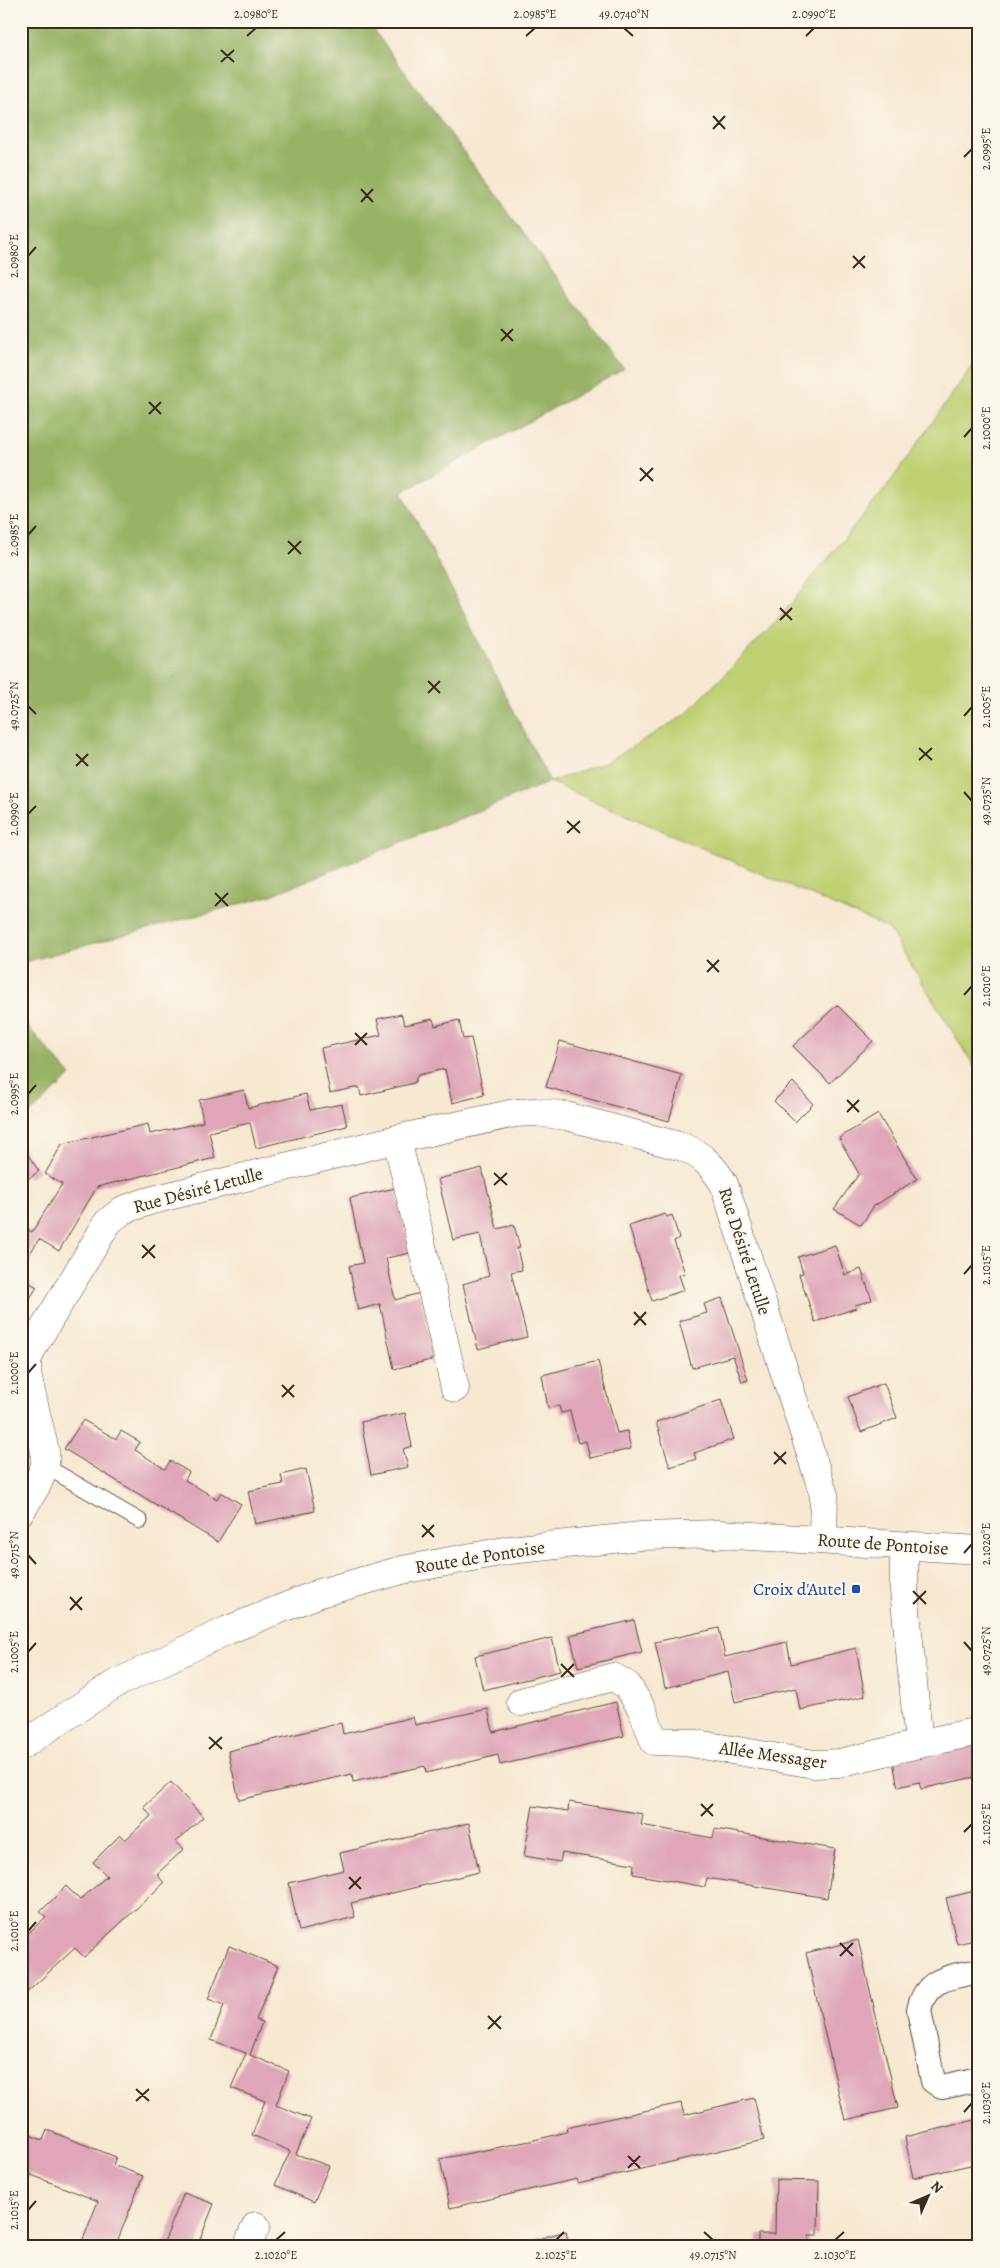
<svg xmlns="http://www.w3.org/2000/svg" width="1000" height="2268" font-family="Alegreya,serif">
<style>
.green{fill:#bfd073;stroke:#7d7d48}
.forest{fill:#97b265;stroke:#696e42}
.building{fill:#dea6b7}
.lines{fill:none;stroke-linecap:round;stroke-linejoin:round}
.service-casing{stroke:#574639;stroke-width:17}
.pedestrian-casing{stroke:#574639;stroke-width:26}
.minor-casing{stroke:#574639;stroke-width:29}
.service{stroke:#fff;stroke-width:15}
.pedestrian{stroke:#fff;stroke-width:24}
.minor{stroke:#fff;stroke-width:28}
.ticks{fill:none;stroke:#3b2a1e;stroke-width:2}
.transit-dot{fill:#1a4fb4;stroke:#fbf7ec;stroke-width:2}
.labels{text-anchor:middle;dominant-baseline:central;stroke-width:4.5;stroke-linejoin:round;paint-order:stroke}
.street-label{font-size:18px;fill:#3b2a1e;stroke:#fbf7ec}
.transit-label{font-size:18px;fill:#164399;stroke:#fbf7ec;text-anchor:end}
.neatline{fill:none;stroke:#3b2a1e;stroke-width:2}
.ticks-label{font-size:12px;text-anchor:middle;fill:#3b2a1e}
</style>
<rect width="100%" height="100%" fill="#fbf7ec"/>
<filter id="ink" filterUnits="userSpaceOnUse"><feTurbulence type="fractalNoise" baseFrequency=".02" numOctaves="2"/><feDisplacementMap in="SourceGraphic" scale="10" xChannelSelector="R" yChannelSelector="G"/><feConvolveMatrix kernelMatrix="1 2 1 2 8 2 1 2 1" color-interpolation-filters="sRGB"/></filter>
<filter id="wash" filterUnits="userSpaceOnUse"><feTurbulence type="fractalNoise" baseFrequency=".0096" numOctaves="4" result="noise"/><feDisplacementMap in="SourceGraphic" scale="20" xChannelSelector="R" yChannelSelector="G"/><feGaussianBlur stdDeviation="1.12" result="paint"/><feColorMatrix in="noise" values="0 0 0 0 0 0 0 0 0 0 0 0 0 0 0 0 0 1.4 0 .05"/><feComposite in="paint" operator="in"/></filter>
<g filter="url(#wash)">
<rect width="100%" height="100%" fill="#f7e8d2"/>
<!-- green -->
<polygon class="green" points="979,356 979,1074 889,929 550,782 607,762 685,715 777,621 889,484"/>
<!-- forest -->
<g class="forest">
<polygon points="21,21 367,21 624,369 402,492 550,782 269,896 21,963"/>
<polygon points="21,1019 71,1076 21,1122"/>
</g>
<g id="blocks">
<!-- building -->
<g class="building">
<polygon points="837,1005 873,1041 830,1083 793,1046"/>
<polygon points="401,1014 405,1025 433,1019 435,1026 459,1020 463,1039 471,1038 484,1095 452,1103 445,1069 418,1075 414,1083 361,1096 359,1087 330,1093 321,1048 381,1035 377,1019"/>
<polygon points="560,1041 682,1075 669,1121 546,1087"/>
<polygon points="793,1082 813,1104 795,1122 774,1101"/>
<polygon points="244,1090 248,1108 306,1094 310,1110 342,1104 347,1126 256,1148 250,1123 209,1132 215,1158 97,1187 59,1251 39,1239 21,1268 21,1226 32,1232 62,1184 45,1174 62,1144 148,1124 150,1134 203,1122 199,1100"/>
<polygon points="878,1114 917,1179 874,1206 861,1225 834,1209 859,1174 839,1138"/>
<polygon points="23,1148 39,1171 30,1178 21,1172 21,1150"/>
<polygon points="482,1168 497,1229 514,1225 520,1248 517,1248 522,1270 511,1272 527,1337 478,1349 463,1284 489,1276 480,1234 453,1240 438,1179"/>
<polygon points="396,1188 411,1253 386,1258 395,1300 420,1293 435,1359 394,1369 380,1304 358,1310 349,1266 363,1263 350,1198"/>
<polygon points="665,1214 667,1217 672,1215 679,1238 674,1241 685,1273 679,1275 684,1290 652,1301 629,1226"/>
<polygon points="835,1245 845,1275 861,1269 872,1300 855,1305 856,1308 815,1322 799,1274 803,1273 798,1257"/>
<polygon points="21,1278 37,1287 21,1313"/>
<polygon points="722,1298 748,1380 742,1382 733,1356 692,1368 679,1321 707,1313 704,1304"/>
<polygon points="598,1361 617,1433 627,1431 631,1449 590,1458 586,1441 578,1443 570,1411 561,1413 559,1406 548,1408 542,1375"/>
<polygon points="884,1383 897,1418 861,1432 848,1397"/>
<polygon points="721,1400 734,1439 694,1453 696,1459 670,1467 656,1422"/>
<polygon points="405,1413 412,1446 403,1449 408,1467 371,1475 361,1422"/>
<polygon points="83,1420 116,1439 121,1431 140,1442 135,1450 165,1469 170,1461 189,1472 185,1480 217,1499 221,1492 241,1504 218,1542 64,1449"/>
<polygon points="306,1469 315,1511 255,1524 248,1491 283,1484 281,1475"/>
<polygon points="634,1620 642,1652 578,1667 570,1635"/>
<polygon points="719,1628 725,1657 787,1642 791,1664 856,1648 865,1696 800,1710 796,1688 735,1702 728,1672 665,1688 655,1642"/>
<polygon points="552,1638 560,1671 483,1690 475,1656"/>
<polygon points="616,1702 624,1736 500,1765 498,1755 426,1773 425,1766 353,1782 352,1774 239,1800 228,1751 341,1723 343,1734 413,1717 415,1725 488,1709 493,1732"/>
<polygon points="979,1742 979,1776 921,1789 919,1782 898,1787 893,1762"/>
<polygon points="171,1782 203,1817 176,1842 184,1849 157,1874 164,1883 84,1957 75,1948 21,1998 21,1939 46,1917 40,1912 66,1886 80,1900 107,1876 93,1862 120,1835 125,1840 151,1816 144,1807"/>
<polygon points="569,1802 643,1814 641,1825 713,1838 715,1829 835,1849 827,1898 707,1878 705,1887 633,1874 634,1864 562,1853 560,1862 524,1856 533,1806 568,1811"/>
<polygon points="469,1823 479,1872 351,1903 355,1917 299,1931 289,1883 344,1870 340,1853"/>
<polygon points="979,1890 979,1939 957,1944 946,1898"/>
<polygon points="858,1940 898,2108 845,2120 806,1953"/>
<polygon points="229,1946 278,1966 256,2020 262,2022 250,2055 289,2071 276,2105 311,2119 296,2154 329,2166 314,2202 275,2185 290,2151 252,2135 265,2101 231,2088 246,2053 211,2040 224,2005 208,1999"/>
<polygon points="754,2098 764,2140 578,2184 577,2179 450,2208 440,2159 530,2141 567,2132 566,2128 681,2103 684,2115"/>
<polygon points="979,2119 979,2163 913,2178 905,2137"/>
<polygon points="47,2130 116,2157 113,2165 143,2176 115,2247 80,2247 98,2201 29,2174 25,2184 21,2183 21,2132 43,2140"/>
<polygon points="776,2180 819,2181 818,2235 809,2235 809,2247 758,2247 758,2234 775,2234"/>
<polygon points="184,2193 214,2204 197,2247 162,2247"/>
<polygon points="566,2231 569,2247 513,2247 513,2246"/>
<polygon points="299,2242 311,2247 297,2247"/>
</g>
</g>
</g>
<g filter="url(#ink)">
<use href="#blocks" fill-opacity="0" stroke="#574639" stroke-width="1"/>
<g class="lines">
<!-- service casing -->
<g class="service-casing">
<polyline id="service" points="45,1466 140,1521"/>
</g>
<!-- pedestrian casing -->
<g class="pedestrian-casing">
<path id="pedestrian" d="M979,1971C951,1977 926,1977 919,2010L933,2081L942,2087L979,2079"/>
</g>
<!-- minor casing -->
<g class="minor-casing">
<g id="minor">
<polyline points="397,1139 455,1388"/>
<path d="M21,1511L37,1485L45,1466V1451L27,1375V1360L34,1345L108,1222L123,1210L149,1201L397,1139L515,1113L536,1112L566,1116L683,1147C702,1155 713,1166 724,1184L824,1495L823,1539"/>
<polyline points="521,1702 613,1677 627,1685 642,1709 654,1741 685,1742 814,1764 839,1763 919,1744 904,1590 904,1546"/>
<polyline points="919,1744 979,1731"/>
<polyline points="21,1746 115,1684 228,1630 320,1593 402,1570 510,1550 641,1536 719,1534 979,1550"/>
<polyline points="247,2247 256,2226"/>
</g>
</g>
<!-- service -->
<use href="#service" class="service"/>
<!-- pedestrian -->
<use href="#pedestrian" class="pedestrian"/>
<!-- minor -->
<use href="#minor" class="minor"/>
</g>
</g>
<!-- ticks -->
<path class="ticks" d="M624,28L633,36M247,36L256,28M526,36L535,28M806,36L814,28M221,50L234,62M221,62L234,50M713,116L725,129M713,129L725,116M964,157L972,149M361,189L373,202M361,202L373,189M28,256L36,247M853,256L865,268M853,268L865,256M501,329L513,341M501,341L513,329M149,402L161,414M149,414L161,402M964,437L972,428M640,468L653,481M640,481L653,468M28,535L36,526M288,541L301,554M288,554L301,541M780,608L792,620M780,620L792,608M428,681L440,693M428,693L440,681M28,706L36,714M964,716L972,707M919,748L932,760M76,754L88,766M919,760L932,748M76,766L88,754M964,792L972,801M28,814L36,806M567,821L580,833M567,833L580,821M215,893L228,906M215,906L228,893M707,960L719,972M707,972L719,960M964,995L972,986M355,1033L367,1045M355,1045L367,1033M28,1094L36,1085M847,1100L859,1112M847,1112L859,1100M494,1173L507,1185M494,1185L507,1173M142,1245L155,1258M142,1258L155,1245M964,1274L972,1265M634,1312L646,1325M634,1325L646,1312M28,1373L36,1364M282,1385L294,1397M282,1397L294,1385M774,1452L786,1464M774,1464L786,1452M422,1525L434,1537M422,1537L434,1525M964,1553L972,1544M28,1555L36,1564M913,1591L926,1604M70,1597L82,1610M913,1604L926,1591M70,1610L82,1597M964,1642L972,1651M28,1652L36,1643M561,1664L574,1677M561,1677L574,1664M209,1737L222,1749M209,1749L222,1737M701,1804L713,1816M701,1816L713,1804M964,1832L972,1824M349,1877L361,1889M349,1889L361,1877M28,1931L36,1922M840,1943L853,1956M840,1956L853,1943M488,2016L501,2029M488,2029L501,2016M136,2089L149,2101M136,2101L149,2089M964,2112L972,2103M628,2156L640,2168M628,2168L640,2156M28,2210L36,2201M704,2232L713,2240M276,2240L285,2232M556,2240L564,2232M835,2240L844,2232"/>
<!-- markers -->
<rect class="transit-dot" x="851" y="1584" width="10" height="10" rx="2.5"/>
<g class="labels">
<!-- street labels -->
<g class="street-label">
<text transform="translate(198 1190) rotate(-15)">Rue Désiré Letulle</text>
<text transform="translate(745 1251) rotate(72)">Rue Désiré Letulle</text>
<text transform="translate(883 1544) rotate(4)">Route de Pontoise</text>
<text transform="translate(480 1557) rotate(-9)">Route de Pontoise</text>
<text transform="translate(773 1755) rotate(8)">Allée Messager</text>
</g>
<!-- transit labels -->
<g class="transit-label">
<text x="846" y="1589">Croix d'Autel</text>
</g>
</g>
<!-- margin -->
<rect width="1000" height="2268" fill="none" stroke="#fbf7ec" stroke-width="55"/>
<!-- north arrow -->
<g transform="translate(928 2196) rotate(45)" stroke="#fbf7ec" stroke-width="4" paint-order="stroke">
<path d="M0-4L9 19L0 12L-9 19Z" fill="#3b2a1e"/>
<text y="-8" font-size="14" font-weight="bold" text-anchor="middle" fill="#3b2a1e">N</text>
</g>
<rect x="28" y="28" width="944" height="2212" class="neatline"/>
<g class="ticks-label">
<text x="256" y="18">2.0980°E</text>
<text x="535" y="18">2.0985°E</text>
<text x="624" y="18">49.0740°N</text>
<text x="814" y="18">2.0990°E</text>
<text transform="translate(986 149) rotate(-90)" y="4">2.0995°E</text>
<text transform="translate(14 256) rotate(-90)" y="4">2.0980°E</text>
<text transform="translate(986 428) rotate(-90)" y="4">2.1000°E</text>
<text transform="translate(14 535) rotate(-90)" y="4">2.0985°E</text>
<text transform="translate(14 706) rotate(-90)" y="4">49.0725°N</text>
<text transform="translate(986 707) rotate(-90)" y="4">2.1005°E</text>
<text transform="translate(986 801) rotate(-90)" y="4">49.0735°N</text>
<text transform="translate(14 814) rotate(-90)" y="4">2.0990°E</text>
<text transform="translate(986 986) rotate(-90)" y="4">2.1010°E</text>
<text transform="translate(14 1094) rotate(-90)" y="4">2.0995°E</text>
<text transform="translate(986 1265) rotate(-90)" y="4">2.1015°E</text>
<text transform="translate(14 1373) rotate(-90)" y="4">2.1000°E</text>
<text transform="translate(986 1544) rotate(-90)" y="4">2.1020°E</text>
<text transform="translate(14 1555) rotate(-90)" y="4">49.0715°N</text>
<text transform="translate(986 1651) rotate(-90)" y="4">49.0725°N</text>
<text transform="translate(14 1652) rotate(-90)" y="4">2.1005°E</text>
<text transform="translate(986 1824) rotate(-90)" y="4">2.1025°E</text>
<text transform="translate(14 1931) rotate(-90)" y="4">2.1010°E</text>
<text transform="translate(986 2103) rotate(-90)" y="4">2.1030°E</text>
<text transform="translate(14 2210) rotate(-90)" y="4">2.1015°E</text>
<text x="276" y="2259">2.1020°E</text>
<text x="556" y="2259">2.1025°E</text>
<text x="713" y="2259">49.0715°N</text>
<text x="835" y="2259">2.1030°E</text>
</g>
</svg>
